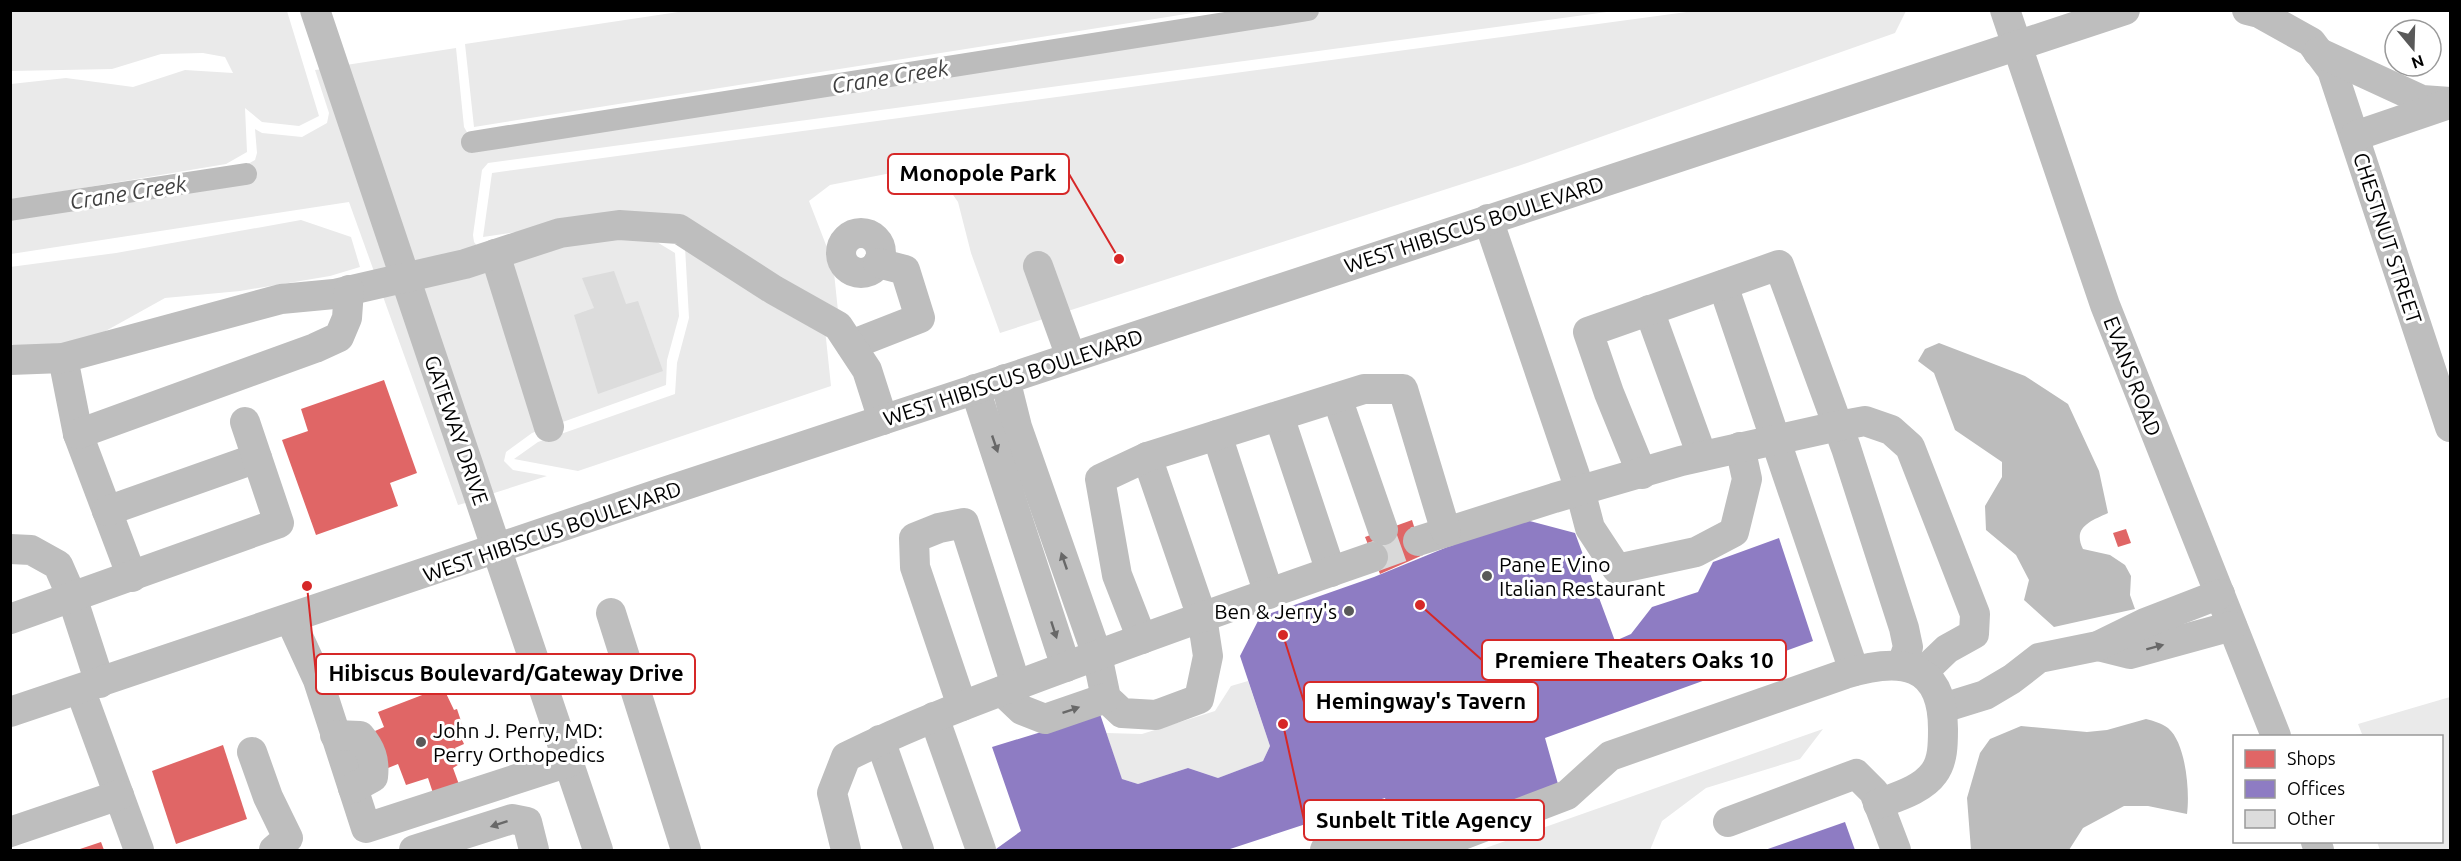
<svg xmlns="http://www.w3.org/2000/svg" width="2461" height="861" font-family="Ubuntu,sans-serif">
<style>
.green{fill:#eaeaea}
.water{fill:#bcbcbc}
.shops{fill:#e06666}
.offices{fill:#8e7cc3}
.lines{fill:none;stroke-linecap:round;stroke-linejoin:round}
.canal{stroke:#bcbcbc;stroke-width:22}
.building{fill:#dcdcdc}
.minor-tunnel{stroke:#d9d9d9;stroke-width:30;stroke-dasharray:30 15;stroke-linecap:butt}
.minor{stroke:#bebebe;stroke-width:30}
.oneway{fill:#686868}
.poi-dot{fill:#595959;stroke:#fff;stroke-width:2}
.labels{text-anchor:middle;dominant-baseline:central;stroke-width:6;stroke-linejoin:round;paint-order:stroke}
.street-label{font-size:21px;fill:#000;stroke:#fff}
.poi-label{font-size:21px;fill:#000;stroke:#fff;text-anchor:start}
.water-label{font-size:22px;font-style:italic;fill:#404040;stroke:#fff}
.leader{fill:none;stroke:#d62828;stroke-width:2}
.callout-dot{fill:#d62828;stroke:#fff;stroke-width:2}
.callout{fill:#fff;stroke:#d62828;stroke-width:2}
.callout-label{font-size:22px;text-anchor:middle;font-weight:bold;fill:#000}
</style>
<rect width="100%" height="100%" fill="#fff"/>
<!-- green -->
<g class="green">
<polygon points="10,11 287,11 319,116 299,126 262,122 245,108 247,152 226,164 11,200 11,84 66,78 133,87 185,70 233,73 225,57 203,53 161,54 112,69 11,71"/>
<polygon points="685,11 685,10 1205,11 474,127 465,44"/>
<polygon points="1274,11 1614,11 488,163 482,170 473,235 474,242 478,247 632,227 675,253 679,316 667,360 666,385 532,433 506,452 504,461 513,470 547,476 491,494 346,65 456,48 464,127 468,134 477,137"/>
<polygon points="1694,11 1906,11 1895,33 1518,166 1000,333 971,253 958,202 932,165 830,185 809,201 833,263 838,311 825,329 831,386 578,471 514,459 538,442 675,394 677,363 689,318 685,247 634,215 483,237 492,173"/>
<polygon points="323,69 469,502 458,505 349,202 11,254 11,211 228,175 255,160 257,153 255,129 262,133 302,137 327,123 329,113 315,70"/>
<polygon points="301,220 351,237 360,267 330,276 240,291 165,298 84,343 24,356 11,343 10,267 116,253"/>
<polygon points="1248,681 1270,746 1263,761 1218,778 1188,768 1138,784 1122,779 1106,733 1142,734 1215,711 1231,686"/>
<polygon points="2450,697 2450,850 2380,850 2377,842 2442,842 2442,736 2347,736 2362,734 2358,724"/>
<polygon points="1823,729 1800,759 1706,788 1662,821 1650,850 1480,850"/>
</g>
<!-- water -->
<g class="water">
<path d="M1939,343L2025,376L2068,404L2099,471L2108,513C2091,521 2072,527 2083,549L2110,555L2125,565L2131,576L2130,595L2135,609L2054,627L2024,600L2029,580L2016,555L1986,530L1985,506L2002,477V462L1955,430L1934,373L1918,361L1925,349Z"/>
<path d="M2146,719C2154,721 2161,723 2168,728C2186,743 2190,792 2187,814L2148,806H2124L2083,828L2069,850H1971L1967,798L1980,753L1990,739L2021,726L2087,732L2107,730Z"/>
</g>
<!-- shops -->
<g class="shops">
<polygon points="384,380 417,473 390,483 398,506 316,535 282,440 308,431 301,409"/>
<polygon points="1412,520 1423,555 1380,574 1365,537"/>
<polygon points="2126,529 2131,543 2118,547 2113,533"/>
<polygon points="443,687 454,710 457,709 465,733 460,735 464,744 455,748 461,763 453,768 461,790 435,799 428,778 406,785 398,764 388,768 375,731 384,727 378,712"/>
<polygon points="223,745 247,819 176,844 152,771"/>
<polygon points="101,842 104,850 77,850"/>
</g>
<!-- offices -->
<g class="offices">
<polygon points="1518,518 1575,533 1615,641 1631,634 1652,607 1698,592 1713,562 1779,538 1813,641 1545,738 1558,784 1401,842 1385,798 1227,850 997,850 996,849 1021,831 992,747 1100,714 1122,779 1138,784 1188,768 1218,778 1263,761 1270,746 1240,656 1260,617 1374,577"/>
<polygon points="1845,822 1855,850 1765,850"/>
</g>
<g class="lines">
<!-- canal -->
<g class="canal">
<polyline points="472,142 1308,10"/>
<polyline points="10,210 246,174"/>
</g>
</g>
<!-- building -->
<polygon class="building" points="614,271 626,304 638,301 663,371 598,394 574,315 594,308 582,278"/>
<g class="lines">
<!-- minor-tunnel -->
<polyline class="minor-tunnel" points="1373,557 1418,541"/>
<!-- minor -->
<g class="minor">
<polyline points="315,10 598,850"/>
<polyline points="2005,10 2105,305 2276,736"/>
<polyline points="2247,10 2259,13 2311,42 2332,70 2450,427"/>
<polyline points="2318,52 2422,100 2450,102"/>
<polyline points="2355,136 2449,104"/>
<polyline points="1488,219 1580,490 1590,528 1617,569 1696,552 1734,532 1747,479 1740,447"/>
<circle cx="861" cy="253" r="20"/>
<polyline points="495,254 549,427"/>
<polyline points="1038,266 1071,357"/>
<polyline points="1723,285 1854,671"/>
<polyline points="1649,310 1702,456"/>
<polyline points="851,345 920,318 905,270 878,263"/>
<polyline points="63,358 78,434 132,577"/>
<polyline points="10,360 63,358 281,299 334,294 465,264 560,233 619,225 679,229 774,290 838,326 867,370 883,420"/>
<polyline points="1005,379 1017,427 1097,655 1106,698 1122,713 1156,715 1199,699 1208,656 1202,617 1147,457"/>
<polyline points="975,389 1066,667"/>
<polyline points="1337,398 1383,530"/>
<polyline points="1279,416 1331,572"/>
<polyline points="78,434 315,348 339,337 347,318 349,290"/>
<polyline points="1217,435 1269,594"/>
<polyline points="1642,474 1609,393 1588,332 1779,265 1846,448 1904,628 1908,647 1902,665"/>
<polyline points="107,511 257,458"/>
<polyline points="1418,541 1554,498 1681,461 1838,426 1865,421 1891,430 1910,447 1975,614 1974,634 1947,649 1922,673"/>
<polyline points="10,549 31,550 58,565 72,597 100,683"/>
<polyline points="611,613 686,850"/>
<polyline points="10,619 279,523 245,422"/>
<polyline points="290,619 318,680 366,828 569,762"/>
<polyline points="1142,639 1117,575 1100,479 1147,457 1364,389 1403,389 1446,532"/>
<polyline points="2098,646 2130,654 2232,626"/>
<polyline points="80,689 139,850"/>
<polyline points="1002,691 1022,710 1045,719 1106,698"/>
<polyline points="962,706 915,567 914,538 939,528 964,523 1016,685"/>
<polyline points="1943,708 1985,695 2012,679 2039,658 2098,646 2145,623 2220,594"/>
<polyline points="10,712 661,493 2125,10"/>
<polyline points="934,717 981,850"/>
<path d="M335,735L360,736C371,749 375,760 373,777L353,788"/>
<polyline points="880,740 919,850"/>
<polyline points="252,752 268,797 288,838 274,850"/>
<polyline points="1728,822 1856,774 1874,792 1896,850"/>
<polyline points="10,832 119,795"/>
<polyline points="2316,842 2319,850"/>
<polyline points="414,850 512,819 527,822 534,850"/>
<path d="M846,850L832,793L846,757C912,724 982,698 1052,672C1158,632 1266,594 1373,557"/>
<path d="M1325,850C1351,841 1367,841 1393,850"/>
<path d="M1417,850H1423L1567,795L1610,756L1845,674C1900,657 1943,661 1943,729C1943,744 1943,761 1934,773C1922,790 1896,797 1878,804"/>
</g>
</g>
<!-- one-way arrows -->
<defs><path id="oneway-solid" d="M-6-.8H1V-3.2L6.5 0L1 3.2V.8H-6Z" transform="scale(1.5)"/></defs>
<g class="oneway">
<use href="#oneway-solid" transform="translate(995 444) rotate(71)"/>
<use href="#oneway-solid" transform="translate(1064 561) rotate(-109)"/>
<use href="#oneway-solid" transform="translate(1054 630) rotate(72)"/>
<use href="#oneway-solid" transform="translate(2155 647) rotate(-15)"/>
<use href="#oneway-solid" transform="translate(1071 710) rotate(-19)"/>
<use href="#oneway-solid" transform="translate(499 824) rotate(162)"/>
</g>
<!-- markers -->
<g class="poi-dot">
<circle cx="1487" cy="576" r="6"/>
<circle cx="1349" cy="611" r="6"/>
<circle cx="421" cy="742" r="6"/>
</g>
<g class="labels">
<!-- street labels -->
<g class="street-label">
<text transform="translate(1474 224) rotate(-18)">WEST HIBISCUS BOULEVARD</text>
<text transform="translate(2388 238) rotate(72)">CHESTNUT STREET</text>
<text transform="translate(2133 376) rotate(69)">EVANS ROAD</text>
<text transform="translate(1013 377) rotate(-18)">WEST HIBISCUS BOULEVARD</text>
<text transform="translate(457 430) rotate(71)">GATEWAY DRIVE</text>
<text transform="translate(552 531) rotate(-19)">WEST HIBISCUS BOULEVARD</text>
</g>
<!-- poi labels -->
<g class="poi-label">
<text x="1499" y="564">Pane E Vino<tspan x="1499" dy="24">Italian Restaurant</tspan></text>
<text x="1337" y="611" text-anchor="end">Ben &amp; Jerry's</text>
<text x="433" y="730">John J. Perry, MD:<tspan x="433" dy="24">Perry Orthopedics</tspan></text>
</g>
<!-- water labels -->
<g class="water-label">
<text transform="translate(890 76) rotate(-9)">Crane Creek</text>
<text transform="translate(128 192) rotate(-9)">Crane Creek</text>
</g>
</g>
<!-- callouts -->
<path class="leader" d="M1119 259L1069 174M1420 605L1482 660M307 586L316 674M1283 635L1304 702M1283 724L1304 820"/>
<g class="callout-dot">
<circle cx="1119" cy="259" r="6"/>
<circle cx="1420" cy="605" r="6"/>
<circle cx="307" cy="586" r="6"/>
<circle cx="1283" cy="635" r="6"/>
<circle cx="1283" cy="724" r="6"/>
</g>
<g class="callout">
<rect x="888" y="154" width="181" height="40" rx="6"/>
<rect x="1482" y="640" width="304" height="40" rx="6"/>
<rect x="316" y="654" width="379" height="40" rx="6"/>
<rect x="1304" y="682" width="234" height="40" rx="6"/>
<rect x="1304" y="800" width="240" height="40" rx="6"/>
</g>
<g class="callout-label">
<text x="978" y="181">Monopole Park</text>
<text x="1634" y="668">Premiere Theaters Oaks 10</text>
<text x="506" y="681">Hibiscus Boulevard/Gateway Drive</text>
<text x="1421" y="709">Hemingway's Tavern</text>
<text x="1424" y="828">Sunbelt Title Agency</text>
</g>
<!-- border -->
<rect width="2461" height="861" fill="none" stroke="#000000" stroke-width="24"/>
<!-- legend -->
<rect x="2233" y="735" width="210" height="108" fill="#ffffff" stroke="#999999" stroke-width="1.5"/>
<rect x="2245" y="750" width="30" height="18" fill="#e06666" stroke="#999999" stroke-width="1.5"/>
<text x="2287" y="765" font-size="18" fill="#000000">Shops</text>
<rect x="2245" y="780" width="30" height="18" fill="#8e7cc3" stroke="#999999" stroke-width="1.5"/>
<text x="2287" y="795" font-size="18" fill="#000000">Offices</text>
<rect x="2245" y="810" width="30" height="18" fill="#dcdcdc" stroke="#999999" stroke-width="1.5"/>
<text x="2287" y="825" font-size="18" fill="#000000">Other</text>
<!-- north arrow -->
<g transform="translate(2413 48) rotate(161)"><circle r="28" fill="#ffffff" stroke="#999999" stroke-width="1.5"/>
<path d="M0-4.5L10 22L0 15L-10 22Z" fill="#595959"/>
<text y="-9" font-size="16" font-weight="bold" text-anchor="middle" fill="#000000">N</text>
</g>
</svg>
